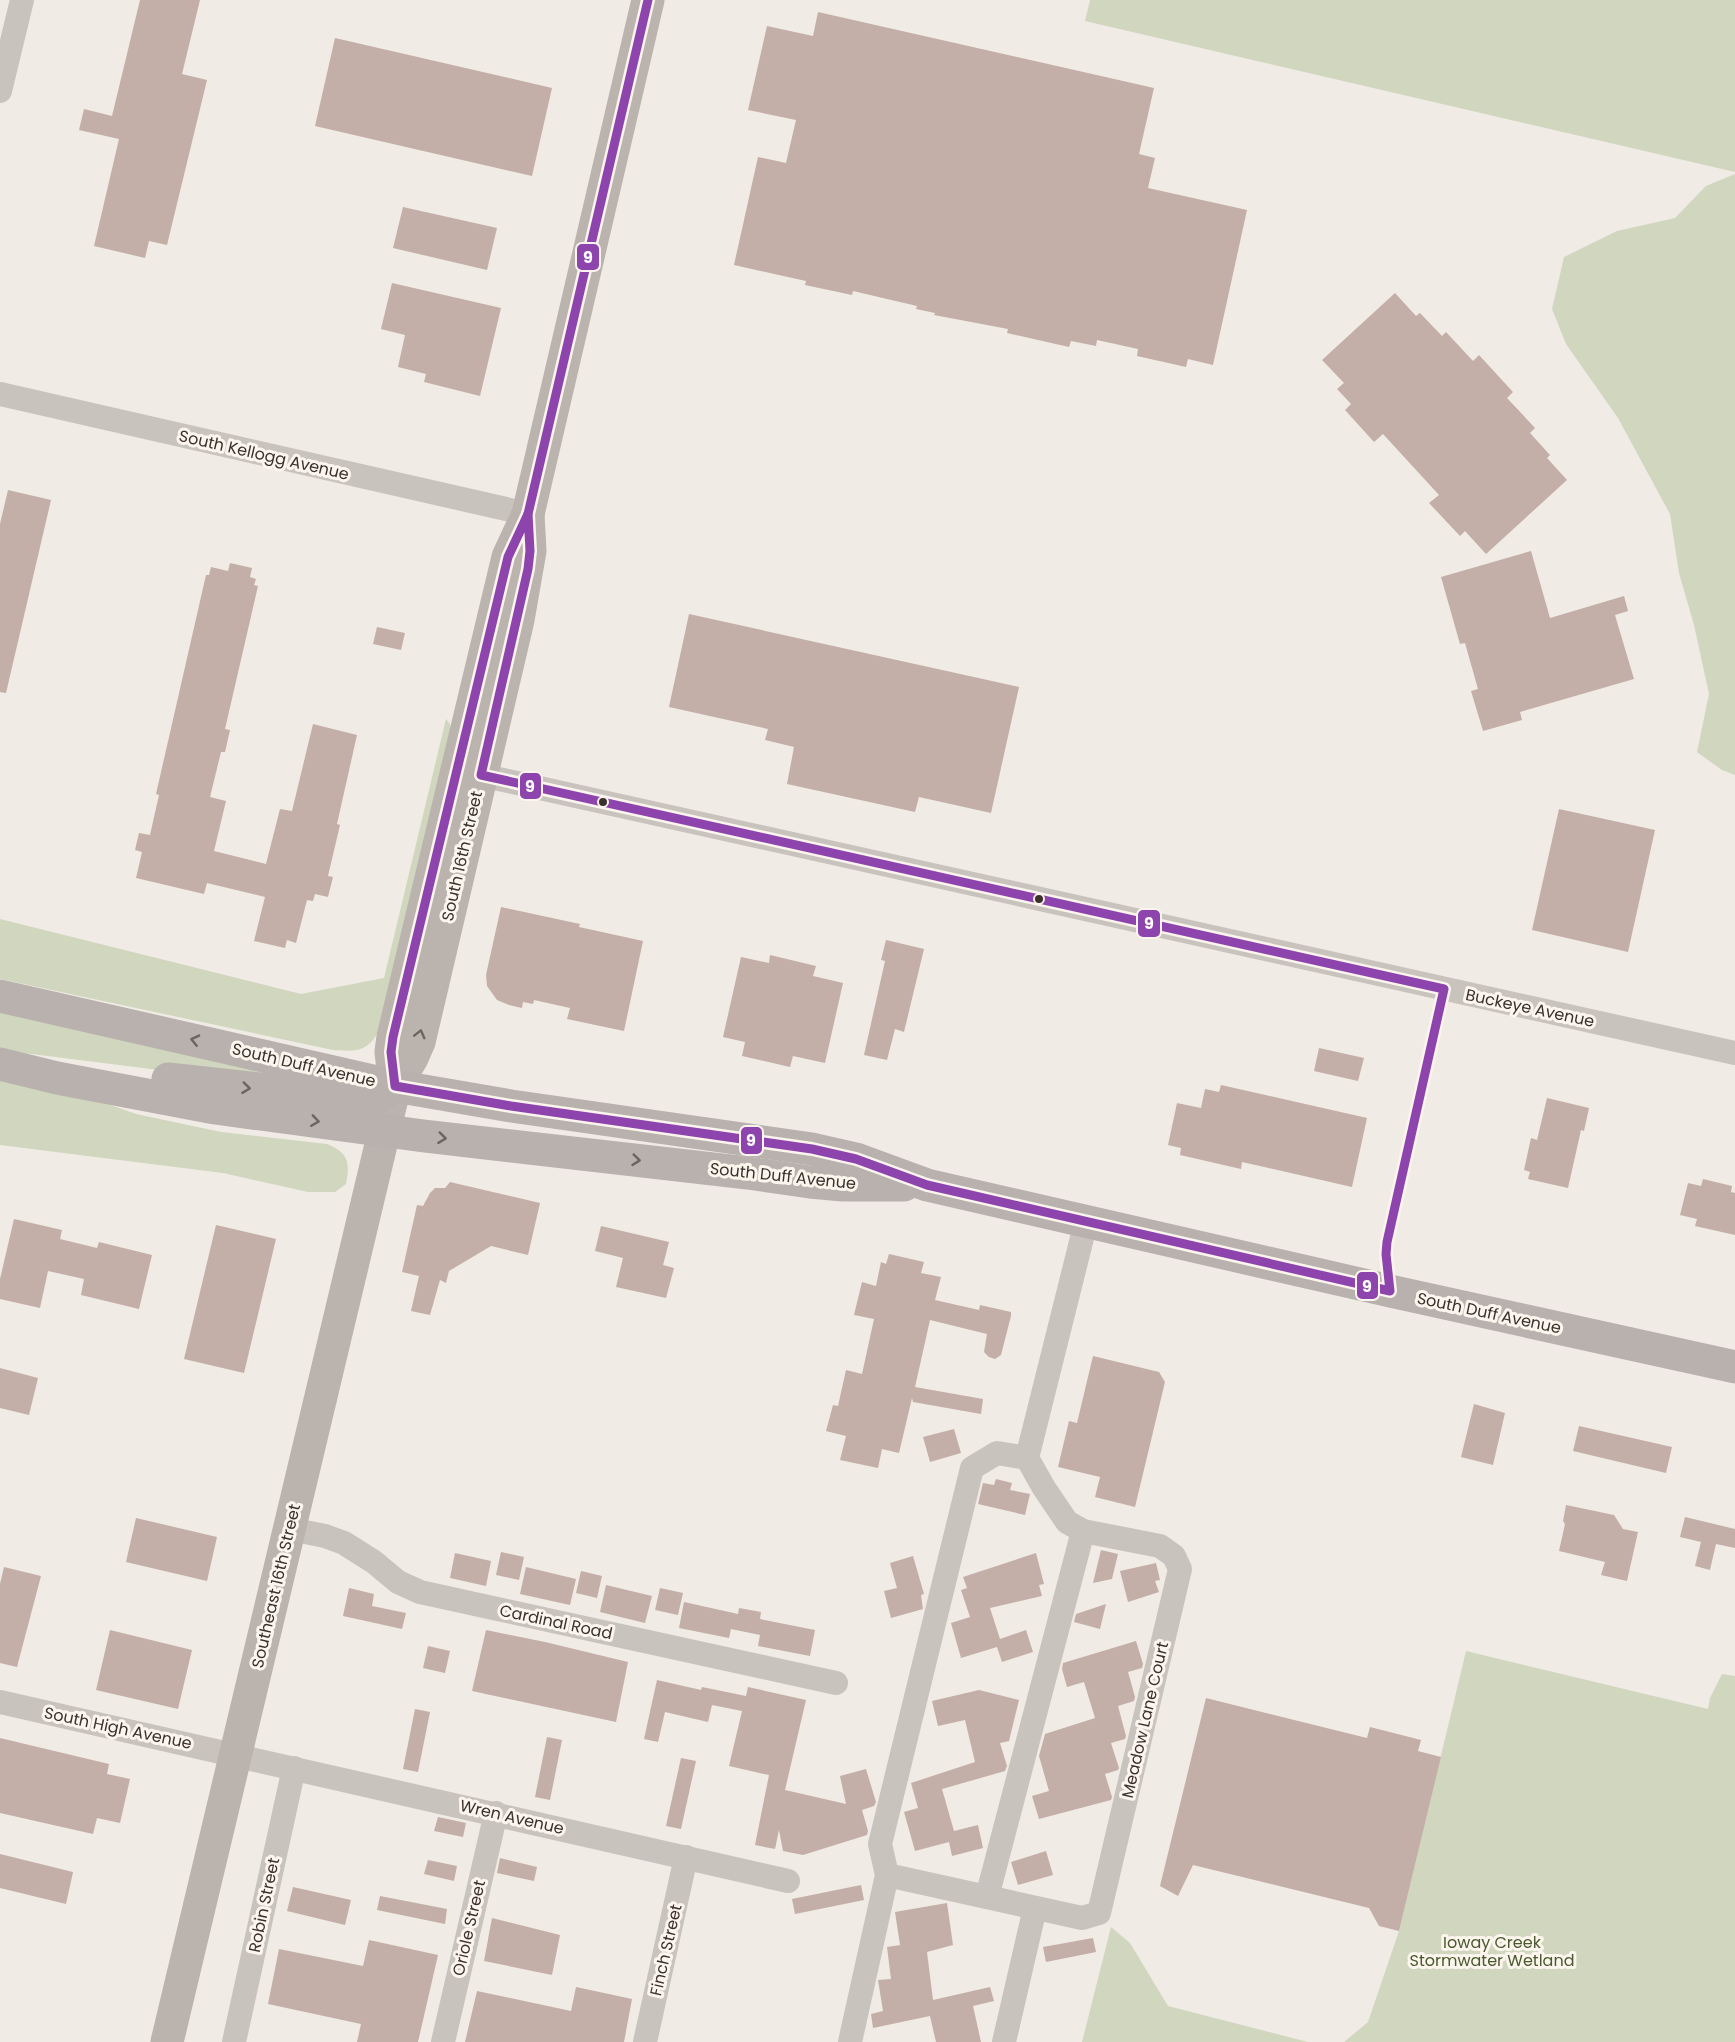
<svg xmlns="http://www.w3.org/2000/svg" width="1735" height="2042" font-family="Poppins,sans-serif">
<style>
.green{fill:#d1d6bf}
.building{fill:#c3afa7}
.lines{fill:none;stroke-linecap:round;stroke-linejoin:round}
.minor{stroke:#c9c3be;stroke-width:24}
.secondary{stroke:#bab3ae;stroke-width:33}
.primary{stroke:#b8b1ad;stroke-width:33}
.bus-1-casing{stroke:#fbf5ee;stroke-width:14}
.bus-1{stroke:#8e44ad;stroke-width:9}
.oneway{stroke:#6e645f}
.oneway2{stroke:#6d645f}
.bus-dot{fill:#3b302b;stroke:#fbf5ee;stroke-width:2}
.labels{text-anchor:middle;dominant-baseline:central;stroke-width:6;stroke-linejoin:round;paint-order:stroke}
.street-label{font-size:16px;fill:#3b302b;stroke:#fbf5ee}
.park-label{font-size:16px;fill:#4a5a2e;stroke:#fbf5ee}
.line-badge{stroke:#fbf5ee;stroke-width:2}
.badge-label{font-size:16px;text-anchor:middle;font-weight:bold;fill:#fff}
</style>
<rect width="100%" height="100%" fill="#f0ebe5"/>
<!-- green -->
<g class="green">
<polygon points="1090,0 1735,0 1735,172 1085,21"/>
<polygon points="1735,174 1735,775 1722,770 1697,752 1709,694 1694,625 1679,573 1670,514 1618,418 1566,344 1552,309 1564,257 1617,231 1675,218 1706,186"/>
<path d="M446,719L450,724L451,739L381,1026C370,1051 359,1052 333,1050L0,979V919L301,994L384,978Z"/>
<polygon points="0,1011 287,1077 286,1086 0,1050"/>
<path d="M0,1076L79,1094L136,1114L221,1132L327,1144C349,1153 350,1163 346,1184L335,1192H308L223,1173L0,1145Z"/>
<polygon points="1466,1651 1708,1709 1710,1698 1722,1674 1735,1676 1735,2042 1344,2042 1368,2022 1399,1931"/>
<polygon points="1111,1927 1130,1943 1168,2006 1308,2042 1082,2042"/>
</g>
<!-- building -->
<g class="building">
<polygon points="140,0 200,0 182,74 207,80 167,245 149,241 145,258 94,246 119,139 79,130 84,109 112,116"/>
<polygon points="818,12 1154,88 1139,154 1155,158 1148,188 1247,210 1213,365 1188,359 1186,367 1137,356 1138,349 1097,340 1096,346 1071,341 1069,347 1007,333 1008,329 934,315 935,313 916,309 917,306 853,291 852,295 805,285 806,281 734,265 758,157 786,163 796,120 748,110 767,26 813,36"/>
<polygon points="335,38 552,88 532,176 315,126"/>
<polygon points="403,207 497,228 487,270 393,248"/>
<polygon points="392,283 501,308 480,396 424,382 426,374 398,367 405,335 381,329"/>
<polygon points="1395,293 1416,316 1420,313 1442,336 1446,332 1473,361 1479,355 1513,392 1507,398 1535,428 1530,433 1550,455 1547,458 1567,480 1486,554 1465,531 1460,536 1429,503 1439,495 1383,434 1374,442 1345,410 1351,404 1337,389 1344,383 1322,360"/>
<polygon points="8,490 51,500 6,693 0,692 0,524"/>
<polygon points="1531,551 1550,618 1624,596 1628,611 1615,615 1634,679 1520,712 1522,720 1483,731 1471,691 1478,689 1465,643 1460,644 1441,577"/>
<polygon points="230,563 252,568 250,577 256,579 254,585 258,586 225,729 230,730 225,752 221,752 210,797 226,801 214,851 266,864 280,809 292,811 313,724 357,735 337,824 340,825 328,876 333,877 328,897 315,894 313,901 307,900 296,943 287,940 285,948 254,941 265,897 207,883 204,894 136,878 142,852 135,850 139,833 150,835 159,795 156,794 206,575 209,575 211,567 228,571"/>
<polygon points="689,614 1019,687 991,813 919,797 915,812 787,784 794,747 765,740 768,729 669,707"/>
<polygon points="377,627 405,633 401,650 373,644"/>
<polygon points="1559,809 1655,830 1628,952 1532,930"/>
<polygon points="501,907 580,924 579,927 643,941 624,1031 567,1019 570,1008 534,1000 533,1004 523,1002 522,1008 509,1005 497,1000 487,986 486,975"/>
<polygon points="886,940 924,949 904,1032 895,1029 887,1060 864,1055 885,961 881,960"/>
<polygon points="770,955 816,966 813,976 843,983 825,1063 793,1056 790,1067 742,1056 745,1042 723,1037 741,957 769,963"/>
<polygon points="1319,1048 1364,1058 1358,1081 1314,1071"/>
<polygon points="1221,1085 1367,1118 1352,1187 1242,1162 1241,1169 1180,1155 1181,1148 1168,1145 1177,1103 1201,1108 1205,1089 1219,1092"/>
<polygon points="1547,1098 1589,1108 1584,1131 1581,1130 1568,1188 1528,1179 1530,1172 1524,1170 1531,1138 1537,1140"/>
<polygon points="1703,1179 1732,1186 1731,1192 1735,1193 1735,1235 1695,1226 1697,1219 1680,1215 1688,1183 1701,1186"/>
<polygon points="450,1182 540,1203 528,1255 491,1246 449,1271 446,1283 440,1280 430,1315 411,1311 419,1276 402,1272 417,1205 423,1206 430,1193 435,1188 445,1188"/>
<polygon points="14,1219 62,1230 60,1239 97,1248 99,1242 152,1255 139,1309 81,1295 84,1279 48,1271 40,1308 0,1299 0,1279"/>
<polygon points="216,1225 276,1239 244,1373 184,1359"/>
<polygon points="601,1226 669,1242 663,1265 674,1268 666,1298 616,1287 623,1258 595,1251"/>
<polygon points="889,1254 924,1262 921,1273 941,1277 935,1300 979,1310 980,1305 1011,1312 1011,1316 1001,1355 995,1359 989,1357 984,1352 987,1334 930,1320 915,1387 983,1399 981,1414 913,1402 912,1398 899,1453 882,1449 878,1468 840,1460 846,1436 826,1431 833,1405 838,1406 846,1370 862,1374 874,1319 854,1315 862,1282 876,1286 881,1262 886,1264"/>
<polygon points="1093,1356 1159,1372 1165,1382 1135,1507 1095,1497 1100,1477 1058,1467 1069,1421 1077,1423"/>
<polygon points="0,1368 38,1378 29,1415 0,1408"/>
<polygon points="1474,1404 1505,1413 1493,1465 1461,1457"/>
<polygon points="1579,1426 1672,1447 1666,1473 1573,1451"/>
<polygon points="954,1429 961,1453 930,1462 923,1437"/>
<polygon points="996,1479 1012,1483 1010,1490 1030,1494 1025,1515 978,1504 983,1483 994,1485"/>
<polygon points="1566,1505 1614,1515 1623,1529 1638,1532 1627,1581 1601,1575 1605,1562 1559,1551 1565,1524 1563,1521"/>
<polygon points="1685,1517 1735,1529 1735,1548 1716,1544 1710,1570 1695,1566 1701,1542 1680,1537"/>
<polygon points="136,1518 217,1537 207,1581 126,1562"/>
<polygon points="1101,1550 1118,1554 1112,1579 1093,1583"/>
<polygon points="501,1552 524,1557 519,1580 496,1575"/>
<polygon points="455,1553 491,1561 486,1586 450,1578"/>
<polygon points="1036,1553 1044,1584 1039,1585 1042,1596 990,1608 1000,1639 1026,1630 1033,1652 1002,1662 997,1647 961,1658 951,1623 970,1617 961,1590 967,1588 963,1577"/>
<polygon points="913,1556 924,1594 921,1595 923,1609 891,1618 884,1591 897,1588 890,1563"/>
<polygon points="1156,1563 1160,1580 1155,1581 1159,1592 1128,1602 1120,1571"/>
<polygon points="4,1567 41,1576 17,1667 0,1663 0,1584"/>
<polygon points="526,1567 576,1579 570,1605 520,1594"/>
<polygon points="581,1571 602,1576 597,1598 576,1593"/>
<polygon points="606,1585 652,1596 645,1623 600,1612"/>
<polygon points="349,1588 374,1594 372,1606 406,1613 402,1629 343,1616"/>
<polygon points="660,1588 683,1593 678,1615 655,1610"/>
<polygon points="684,1602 738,1614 739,1608 761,1612 760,1619 815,1630 810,1656 758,1646 760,1635 731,1629 729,1638 679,1628"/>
<polygon points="1106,1604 1100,1629 1074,1622 1076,1614"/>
<polygon points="110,1630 192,1650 178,1709 96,1690"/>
<polygon points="486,1630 545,1642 628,1662 616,1722 472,1691"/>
<polygon points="1136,1641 1143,1664 1142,1668 1128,1672 1135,1697 1134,1701 1118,1706 1126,1736 1125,1739 1111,1743 1119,1768 1118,1770 1105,1774 1112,1797 1111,1800 1039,1819 1032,1796 1049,1791 1039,1756 1045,1734 1095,1718 1084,1682 1067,1687 1062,1669 1063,1663"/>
<polygon points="428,1646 450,1651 445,1673 423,1668"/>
<polygon points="657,1680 701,1690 702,1687 746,1696 748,1687 806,1700 785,1790 846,1804 840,1776 866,1769 876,1802 874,1806 862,1810 868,1831 867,1835 803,1855 783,1851 779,1830 775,1849 755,1845 769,1775 729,1766 742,1711 712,1705 708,1722 665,1712 658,1742 644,1739"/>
<polygon points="979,1690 1019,1700 1009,1741 1000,1743 1007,1766 1005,1771 942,1789 954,1831 978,1825 983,1848 952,1856 949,1842 915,1851 904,1812 918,1808 911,1783 975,1762 965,1720 938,1726 932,1701"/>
<polygon points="1206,1698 1367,1738 1370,1727 1421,1740 1418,1751 1441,1757 1399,1931 1379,1926 1369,1908 1193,1865 1178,1896 1160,1886"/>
<polygon points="415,1709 430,1712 418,1772 403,1769"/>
<polygon points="547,1737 562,1740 550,1800 535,1797"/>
<polygon points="0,1738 109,1764 107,1774 130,1779 120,1823 97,1818 93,1834 0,1813"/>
<polygon points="681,1758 696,1761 681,1829 666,1826"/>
<polygon points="438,1817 466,1823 463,1837 434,1831"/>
<polygon points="1046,1851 1053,1875 1018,1885 1011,1862"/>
<polygon points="0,1854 73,1872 66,1904 0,1888"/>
<polygon points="500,1858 537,1867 534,1881 497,1873"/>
<polygon points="428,1860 457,1866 454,1881 424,1874"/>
<polygon points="861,1885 864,1900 795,1914 792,1899"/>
<polygon points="293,1887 351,1900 345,1925 287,1911"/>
<polygon points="380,1896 447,1909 445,1924 377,1910"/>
<polygon points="947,1903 953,1945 927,1952 933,2000 990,1987 994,2001 973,2006 981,2042 936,2042 930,2016 873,2028 871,2014 883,2011 878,1980 891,1979 887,1947 900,1945 895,1912"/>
<polygon points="492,1918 560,1935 552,1975 484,1961"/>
<polygon points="1093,1938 1096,1952 1046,1962 1043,1947"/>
<polygon points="369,1940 438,1955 418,2042 357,2042 361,2024 268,2004 279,1949 363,1966"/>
<polygon points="576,1987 632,1999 624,2042 465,2042 477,1991 571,2011"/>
</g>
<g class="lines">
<!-- minor -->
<g class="minor">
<polyline points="0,91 22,0"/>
<polyline points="0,394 528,514"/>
<polyline points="481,775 1735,1053"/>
<polyline points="1027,1458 1086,1222"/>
<polyline points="290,1529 325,1536 344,1543 374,1562 398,1582 420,1592 836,1683"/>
<polyline points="0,1702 788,1881"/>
<polyline points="987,1897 1083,1531"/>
<polyline points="234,2042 294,1768"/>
<polyline points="443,2042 496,1813"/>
<polyline points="645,2042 686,1857"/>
<polyline points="850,2042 887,1875 880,1844 972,1468 997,1453 1027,1458 1044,1488 1067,1522 1083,1531 1160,1546 1174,1556 1180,1569 1099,1913 1082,1918 887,1875"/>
<polyline points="1004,2042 1035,1908"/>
</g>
<!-- secondary -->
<g class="secondary">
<polyline points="395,1086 391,1052 393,1037 508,557 528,514 648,0"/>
<polyline points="167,2042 395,1086 412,1058 419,1042 518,620 530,551 528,514"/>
</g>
<!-- primary -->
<g class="primary">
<polyline points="0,996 395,1086 511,1106 812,1149 856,1159 927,1185 1390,1291 1735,1367"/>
<polyline points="0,1064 57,1078 215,1108 424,1136 748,1173 810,1182 843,1185 904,1185"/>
<polyline points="168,1079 362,1100 375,1099 391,1089"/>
</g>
<!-- bus-1 casing -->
<g class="bus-1-casing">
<g id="bus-1">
<polygon points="528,514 530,551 528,569 481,775 1444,989 1387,1242 1386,1254 1390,1291 927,1185 856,1159 812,1149 511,1106 395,1086 391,1052 393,1037 508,557"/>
<polyline points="528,514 648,0"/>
</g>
</g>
<!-- bus-1 -->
<use href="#bus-1" class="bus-1"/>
</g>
<!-- one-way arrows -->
<defs><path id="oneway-chevron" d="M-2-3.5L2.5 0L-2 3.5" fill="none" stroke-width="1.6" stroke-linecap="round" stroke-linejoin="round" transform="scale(1.5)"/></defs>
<use class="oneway" href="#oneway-chevron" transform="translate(420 1034) rotate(-76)"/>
<g class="oneway2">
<use href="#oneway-chevron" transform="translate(195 1040) rotate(-167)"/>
<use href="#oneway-chevron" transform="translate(246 1088) rotate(7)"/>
<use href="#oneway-chevron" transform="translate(315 1121) rotate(8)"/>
<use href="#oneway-chevron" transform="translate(442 1138) rotate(7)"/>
<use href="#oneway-chevron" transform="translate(636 1160) rotate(6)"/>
</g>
<!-- markers -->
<g class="bus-dot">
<circle cx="603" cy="802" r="5"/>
<circle cx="1039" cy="899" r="5"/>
</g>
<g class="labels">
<!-- street labels -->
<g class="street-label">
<text transform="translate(264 455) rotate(13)">South Kellogg Avenue</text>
<text transform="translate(462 856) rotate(-77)">South 16th Street</text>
<text transform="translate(1530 1008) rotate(12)">Buckeye Avenue</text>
<text transform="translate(304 1065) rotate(13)">South Duff Avenue</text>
<text transform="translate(783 1176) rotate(6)">South Duff Avenue</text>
<text transform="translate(1489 1313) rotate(12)">South Duff Avenue</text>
<text transform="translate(276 1586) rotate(-77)">Southeast 16th Street</text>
<text transform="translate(556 1622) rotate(12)">Cardinal Road</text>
<text transform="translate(1145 1720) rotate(-77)">Meadow Lane Court</text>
<text transform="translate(118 1728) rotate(12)">South High Avenue</text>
<text transform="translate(512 1817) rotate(13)">Wren Avenue</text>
<text transform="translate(264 1905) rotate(-78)">Robin Street</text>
<text transform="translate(469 1928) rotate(-77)">Oriole Street</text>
<text transform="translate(666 1950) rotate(-77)">Finch Street</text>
</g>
<!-- park labels -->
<g class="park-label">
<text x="1492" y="1942">Ioway Creek<tspan x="1492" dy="18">Stormwater Wetland</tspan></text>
</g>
</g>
<g class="line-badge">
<rect x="576" y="243" width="24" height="28" rx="6" fill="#8e44ad"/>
<rect x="519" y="772" width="23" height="28" rx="6" fill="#8e44ad"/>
<rect x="1137" y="909" width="24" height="29" rx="6" fill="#8e44ad"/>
<rect x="740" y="1126" width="23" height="29" rx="6" fill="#8e44ad"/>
<rect x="1356" y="1271" width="23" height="29" rx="6" fill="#8e44ad"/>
</g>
<g class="badge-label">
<text x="588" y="263">9</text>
<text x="530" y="792">9</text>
<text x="1149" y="929">9</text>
<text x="751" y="1146">9</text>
<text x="1367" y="1292">9</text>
</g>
</svg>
